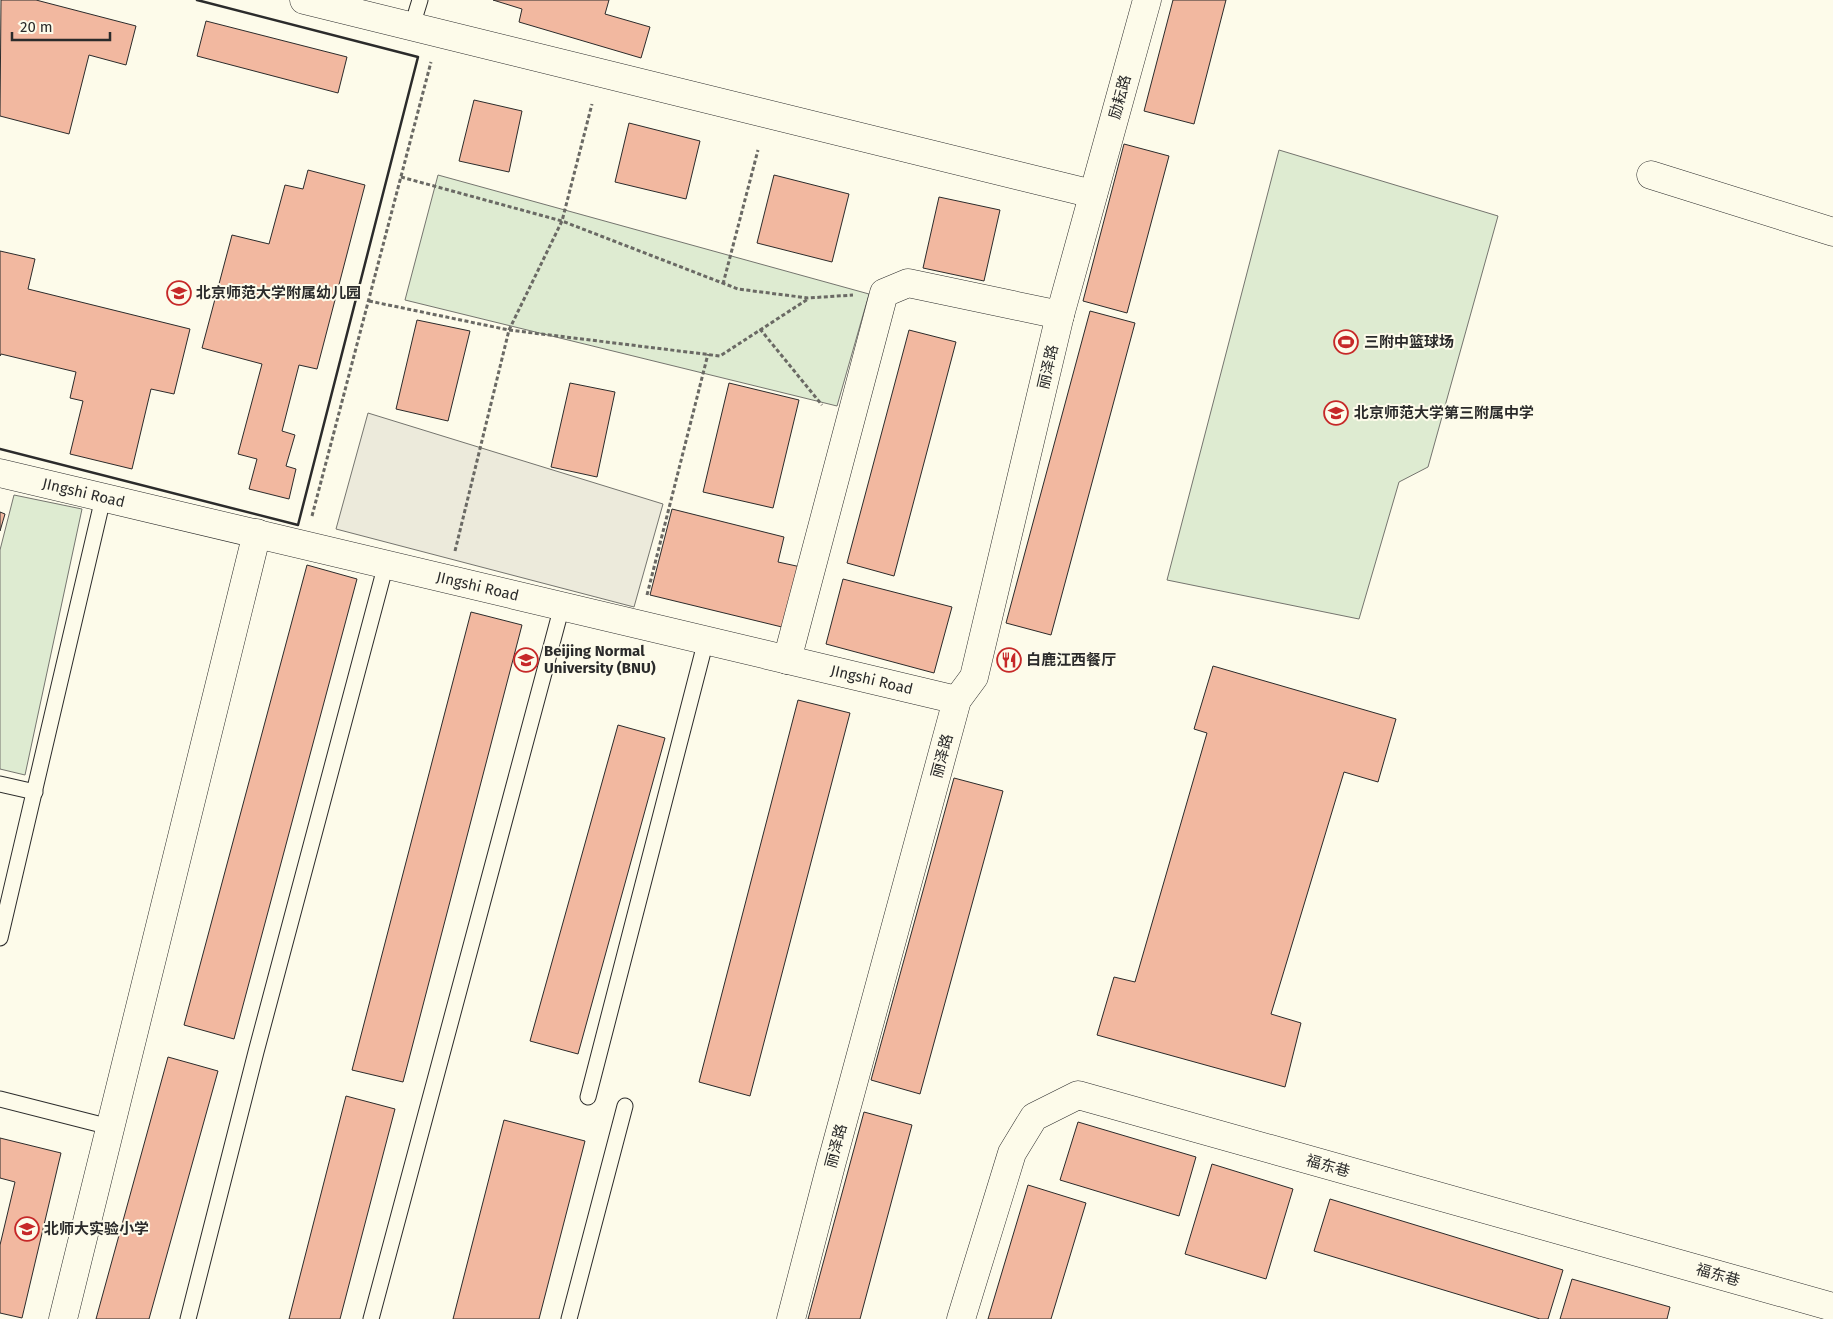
<svg xmlns="http://www.w3.org/2000/svg" width="1833" height="1319" font-family="'Fira Sans','Noto Sans SC',sans-serif">
<style>
.green{fill:#deebd1;stroke:#74746e}
.parking{fill:#eceadb;stroke:#74746e}
.building{fill:#f2b8a0;stroke:#2b2b2b}
.lines{fill:none;stroke-linecap:round;stroke-linejoin:round}
.service-casing{stroke:#2b2b2b;stroke-width:17}
.minor-casing{stroke:#2b2b2b;stroke-width:29}
.tertiary-casing{stroke:#2b2b2b;stroke-width:29}
.path{stroke:#6a6964;stroke-width:3;stroke-dasharray:4 2.5;stroke-linecap:butt}
.service{stroke:#fdfbea;stroke-width:15}
.minor{stroke:#fdfbea;stroke-width:28}
.tertiary{stroke:#fdfbea;stroke-width:28}
.wall{stroke:#2b2b2b;stroke-width:2.5}
.labels{text-anchor:middle;dominant-baseline:central;stroke-width:4;stroke-linejoin:round;paint-order:stroke}
.street-label{font-size:15px;fill:#2b2b2b;stroke:#fdfbea}
.poi-label{font-size:15px;font-weight:bold;fill:#2b2b2b;stroke:#fdfbea;text-anchor:start}
</style>
<rect width="100%" height="100%" fill="#fdfbea"/>
<!-- green -->
<g class="green">
<polygon points="1279,150 1498,216 1428,467 1399,482 1359,619 1167,580"/>
<polygon points="438,175 869,294 837,406 405,300"/>
<polygon points="14,495 82,509 25,775 0,769 0,550"/>
</g>
<!-- parking -->
<polygon class="parking" points="368,413 663,504 634,607 336,529"/>
<!-- building -->
<g class="building">
<polygon points="1,0 36,0 136,26 126,65 89,55 69,134 0,116"/>
<polygon points="493,0 609,0 605,14 650,27 641,58 519,22 522,9"/>
<polygon points="1173,0 1226,0 1194,124 1144,111"/>
<polygon points="206,21 347,57 338,93 197,56"/>
<polygon points="474,100 522,111 509,172 459,161"/>
<polygon points="629,123 700,141 686,199 615,182"/>
<polygon points="1124,144 1169,156 1127,313 1083,301"/>
<polygon points="308,170 365,185 317,369 299,365 282,431 295,435 286,466 296,469 289,499 249,489 257,459 238,454 262,364 202,348 232,235 269,244 285,185 303,189"/>
<polygon points="774,175 849,194 832,262 757,243"/>
<polygon points="939,197 1000,210 984,281 923,268"/>
<polygon points="0,251 35,259 28,289 190,329 174,394 151,389 132,469 70,454 83,401 70,398 76,372 1,354 0,356"/>
<polygon points="1090,311 1135,323 1051,635 1006,623"/>
<polygon points="417,320 470,331 448,421 396,409"/>
<polygon points="909,330 956,342 894,576 847,563"/>
<polygon points="570,383 615,392 597,477 551,467"/>
<polygon points="729,383 799,400 773,508 703,492"/>
<polygon points="672,509 784,537 778,562 801,567 786,628 650,595"/>
<polygon points="0,512 5,514 0,531"/>
<polygon points="307,565 357,579 234,1039 184,1025"/>
<polygon points="843,579 952,607 934,673 826,644"/>
<polygon points="471,612 522,625 403,1082 352,1070"/>
<polygon points="1213,666 1396,719 1378,782 1344,772 1271,1014 1301,1023 1285,1087 1097,1035 1114,977 1135,982 1207,733 1194,729"/>
<polygon points="798,700 850,713 750,1096 699,1082"/>
<polygon points="618,725 665,738 578,1054 530,1041"/>
<polygon points="954,778 1003,791 920,1094 871,1080"/>
<polygon points="168,1057 218,1071 149,1319 96,1319"/>
<polygon points="346,1096 395,1109 340,1319 289,1319"/>
<polygon points="864,1112 912,1125 860,1319 808,1319"/>
<polygon points="504,1120 585,1141 539,1319 453,1319"/>
<polygon points="1078,1122 1196,1157 1179,1216 1060,1180"/>
<polygon points="0,1138 61,1153 22,1318 0,1313 0,1245 15,1182 0,1178"/>
<polygon points="1212,1164 1293,1189 1266,1279 1185,1254"/>
<polygon points="1028,1185 1086,1203 1051,1319 988,1319"/>
<polygon points="1330,1199 1563,1270 1548,1319 1540,1319 1314,1251"/>
<polygon points="1572,1279 1670,1307 1667,1319 1560,1319"/>
</g>
<g class="lines">
<!-- service casing -->
<g class="service-casing">
<g id="service">
<polyline points="412,26 420,0"/>
<polyline points="0,784 35,792"/>
<polyline points="0,938 103,498"/>
<polyline points="588,1097 706,640"/>
<polyline points="0,1099 110,1127"/>
<polyline points="188,1319 256,1052 386,564"/>
<polyline points="371,1319 562,606"/>
<polyline points="569,1319 625,1106"/>
</g>
</g>
<!-- minor casing -->
<g class="minor-casing">
<g id="minor">
<polyline points="304,0 1093,194"/>
<polyline points="1651,175 1833,232"/>
<path id="s1" d="M0,473L957,700"/>
<polyline points="787,660 884,293 908,283 1060,315"/>
<polyline points="63,1319 257,533"/>
<polyline points="791,1319 831,1165 957,700 974,677 1060,315 1147,0"/>
</g>
</g>
<!-- tertiary casing -->
<g class="tertiary-casing">
<polyline id="tertiary" points="961,1319 1012,1153 1034,1117 1078,1095 1833,1307"/>
</g>
<!-- path -->
<g class="path">
<polyline points="401,177 562,221 738,289 808,298 853,295"/>
<polyline points="723,284 758,150"/>
<polyline points="369,301 509,330 720,356 808,299"/>
<polyline points="760,329 822,405"/>
<polyline points="312,516 431,62"/>
<polyline points="455,551 509,330 562,221 592,104"/>
<polyline points="647,595 708,354"/>
</g>
<!-- service -->
<use href="#service" class="service"/>
<!-- minor -->
<use href="#minor" class="minor"/>
<!-- tertiary -->
<use href="#tertiary" class="tertiary"/>
<!-- wall -->
<polyline class="wall" points="0,449 298,525 418,57 197,0"/>
</g>
<!-- icons -->
<defs>
<g id="school-ring" transform="scale(1.25)"><circle r="9.5" fill="#fdfbea" stroke="#c62828" stroke-width="1.5"/><path d="M0-5L7-2L0 1L-7-2ZM-4 1L0 2.5L4 1V4Q0 6-4 4Z" fill="#c62828"/></g>
<g id="stadium-ring" transform="scale(1.25)"><circle r="9.5" fill="#fdfbea" stroke="#c62828" stroke-width="1.5"/><path d="M0-5a6.5 5 0 1 0 0 10a6.5 5 0 1 0 0-10ZM-3.5-1.8h7v3.6h-7Z" fill="#c62828"/></g>
<g id="university-ring" transform="scale(1.25)"><circle r="9.5" fill="#fdfbea" stroke="#c62828" stroke-width="1.5"/><path d="M0-5L7-2L0 1L-7-2ZM-4 1L0 2.5L4 1V4Q0 6-4 4Z" fill="#c62828"/></g>
<g id="restaurant-ring" transform="scale(1.25)"><circle r="9.5" fill="#fdfbea" stroke="#c62828" stroke-width="1.5"/><path d="M-5-6h1v4h1v-4h1v4h1v-4h1v5L-1.5 .5V6h-2V.5L-5-1ZM5-6V6H3V1.5H1.5Q1.5-4 5-6Z" fill="#c62828"/></g>
</defs>
<g fill-rule="evenodd">
<use href="#school-ring" x="179" y="293"/>
<use href="#stadium-ring" x="1346" y="342"/>
<use href="#school-ring" x="1336" y="413"/>
<use href="#university-ring" x="526" y="660"/>
<use href="#restaurant-ring" x="1009" y="660"/>
<use href="#school-ring" x="27" y="1229"/>
</g>
<g class="labels">
<!-- street labels -->
<g class="street-label">
<text transform="translate(1120 97) rotate(-75)">励耘路</text>
<text transform="translate(1048 367) rotate(-77)">丽泽路</text>
<text stroke="none"><textPath href="#s1" startOffset="86">JIngshi Road</textPath></text>
<text stroke="none"><textPath href="#s1" startOffset="491">JIngshi Road</textPath></text>
<text stroke="none"><textPath href="#s1" startOffset="896">JIngshi Road</textPath></text>
<text transform="translate(942 756) rotate(-75)">丽泽路</text>
<text transform="translate(836 1146) rotate(-75)">丽泽路</text>
<text transform="translate(1328 1166) rotate(16)">福东巷</text>
<text transform="translate(1718 1275) rotate(16)">福东巷</text>
</g>
<!-- poi labels -->
<g class="poi-label">
<text x="196" y="293">北京师范大学附属幼儿园</text>
<text x="1364" y="342">三附中篮球场</text>
<text x="1354" y="413">北京师范大学第三附属中学</text>
<text x="544" y="651">Beijing Normal<tspan x="544" dy="17">University (BNU)</tspan></text>
<text x="1026" y="660">白鹿江西餐厅</text>
<text x="44" y="1229">北师大实验小学</text>
</g>
</g>
<!-- scale -->
<path d="M12 32v8h98v-8" fill="none" stroke="#2b2b2b" stroke-width="2.5"/>
<text x="20" y="32" font-size="15" fill="#2b2b2b" stroke="#fdfbea" stroke-width="4" paint-order="stroke">20 m</text>
</svg>
